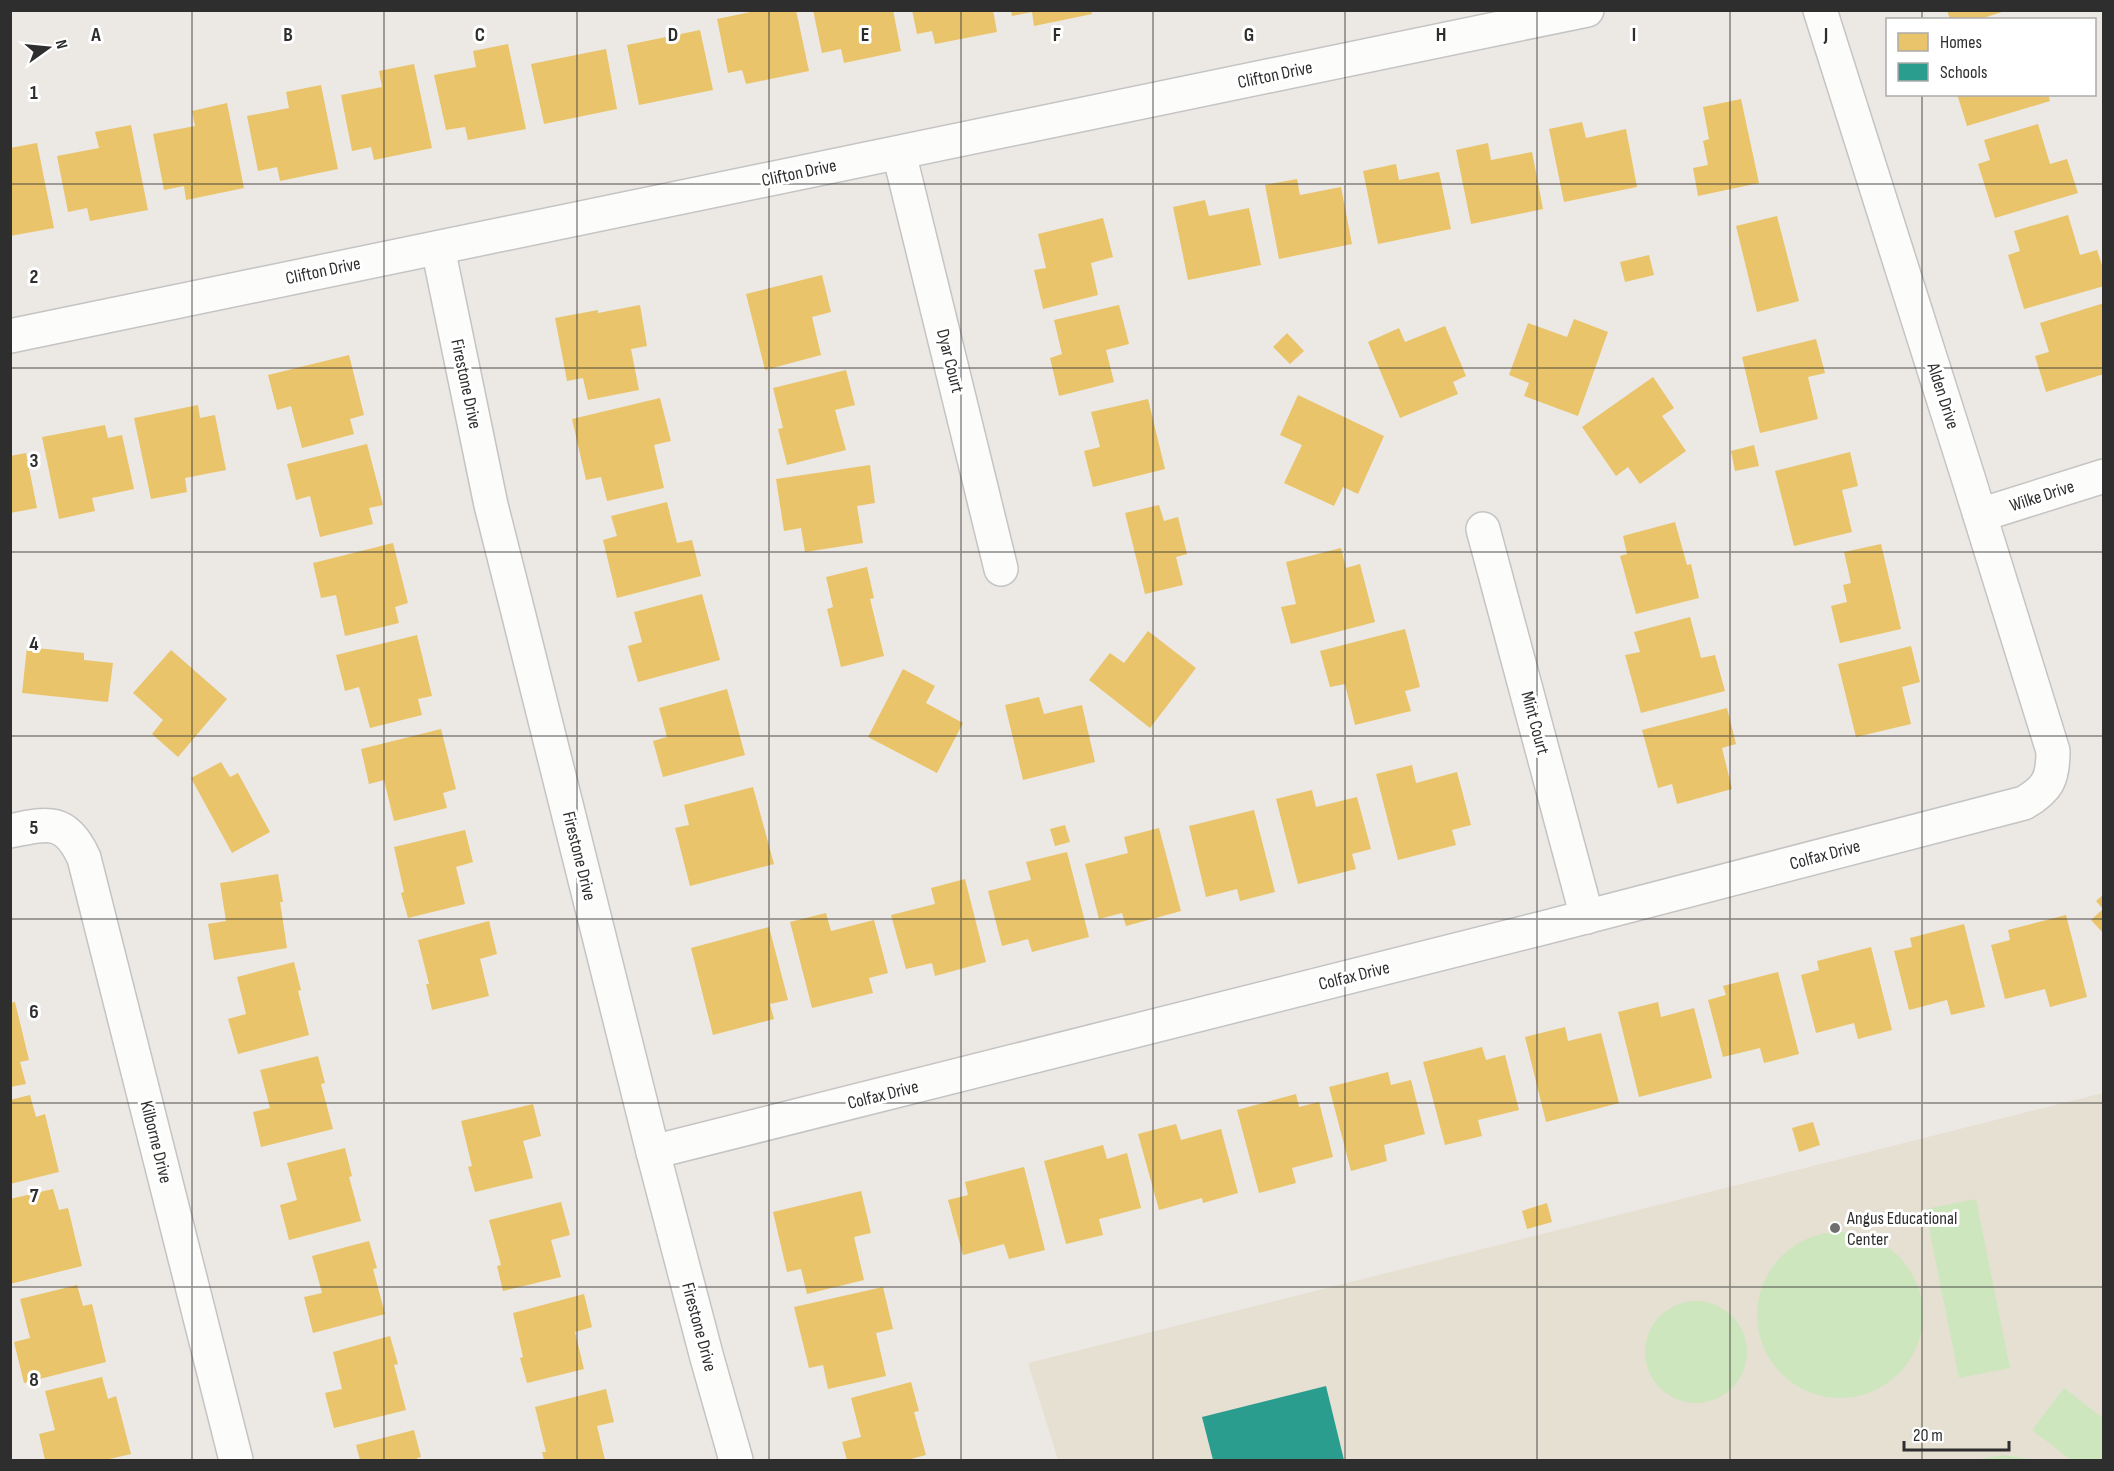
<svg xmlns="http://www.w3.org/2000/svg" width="2114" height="1471" font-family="'Sofia Sans Condensed',sans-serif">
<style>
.education{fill:#e6e0d3}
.green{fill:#cee6be}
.homes{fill:#e9c46a}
.schools{fill:#2a9d8f}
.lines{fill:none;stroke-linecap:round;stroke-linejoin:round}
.street-casing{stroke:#c5c4c5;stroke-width:36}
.street{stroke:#fcfcfb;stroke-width:33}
.grid{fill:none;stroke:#2e2e2e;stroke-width:1.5;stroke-opacity:0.55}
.poi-dot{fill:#706f6e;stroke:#fff;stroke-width:2}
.labels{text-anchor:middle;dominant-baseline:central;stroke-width:6;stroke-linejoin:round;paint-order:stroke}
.street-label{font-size:18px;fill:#2e2e2e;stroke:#fff}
.poi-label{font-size:18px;fill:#2e2e2e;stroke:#fff;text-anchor:start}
.grid-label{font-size:20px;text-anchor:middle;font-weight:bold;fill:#2e2e2e;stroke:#fff;stroke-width:6;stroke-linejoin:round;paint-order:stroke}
</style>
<rect width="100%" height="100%" fill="#ece8e4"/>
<!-- education -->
<polygon class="education" points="2103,1093 2103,1460 1058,1460 1028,1363"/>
<!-- green -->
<g class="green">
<polygon points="1976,1199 2010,1368 1959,1378 1925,1209"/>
<circle cx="1840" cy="1315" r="83"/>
<circle cx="1696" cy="1352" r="51"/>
<polygon points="2064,1388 2103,1418 2103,1460 2071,1460 2032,1430"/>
<polygon points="2003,1455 2029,1459 2033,1460 1974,1460"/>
</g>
<!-- homes -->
<g class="homes">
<polygon points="760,10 796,10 809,71 746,84 742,70 728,73 717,19"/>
<polygon points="813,10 893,10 901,51 844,63 841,49 822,53"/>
<polygon points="912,10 993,10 997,32 935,44 932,31 917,34"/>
<polygon points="1011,10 1091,10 1092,14 1034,26 1032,12 1012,16"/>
<polygon points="1947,10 2005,10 2005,11 1977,20 1950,20"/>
<polygon points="700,30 713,90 639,105 627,45"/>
<polygon points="508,44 526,129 468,140 465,127 446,130 434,75 476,67 473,51"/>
<polygon points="606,49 617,109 544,124 531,64"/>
<polygon points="414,64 432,148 374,160 371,147 352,151 341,95 382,87 379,71"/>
<polygon points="321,85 338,169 280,181 277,167 258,171 247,116 289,108 286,92"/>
<polygon points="1957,94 2048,94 2050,101 1967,126"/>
<polygon points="1741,99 1759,183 1698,196 1693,168 1708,165 1703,141 1709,139 1703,107"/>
<polygon points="227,103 244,188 186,200 184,186 164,190 153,134 195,126 192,111"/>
<polygon points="1582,122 1586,138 1626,129 1637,187 1564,202 1549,129"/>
<polygon points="2038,124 2050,164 2067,159 2078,193 1995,218 1978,164 1990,160 1984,140"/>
<polygon points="131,125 148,210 90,221 87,208 68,212 57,156 99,148 95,132"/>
<polygon points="37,143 54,228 10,236 10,148"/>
<polygon points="1488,143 1491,160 1532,152 1543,209 1471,224 1456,150"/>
<polygon points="1396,164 1399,180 1439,172 1451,229 1378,244 1363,171"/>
<polygon points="1297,179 1300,195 1341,187 1352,244 1279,259 1265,185"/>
<polygon points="1205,200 1209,216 1249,208 1261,265 1188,280 1173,207"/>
<polygon points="2068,215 2080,255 2097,250 2104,271 2104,286 2024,309 2008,255 2020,251 2014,231"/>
<polygon points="1777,216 1799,301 1757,312 1736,226"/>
<polygon points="1103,218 1113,257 1091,263 1098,295 1043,309 1034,270 1046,268 1038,234"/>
<polygon points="1649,255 1654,275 1625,282 1620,262"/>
<polygon points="822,275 831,312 812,317 821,355 765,370 746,294"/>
<polygon points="2104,303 2104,374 2046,392 2035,356 2049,352 2040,323"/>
<polygon points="640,305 647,346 631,349 639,390 588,400 583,378 567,381 555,318 598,310 598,313"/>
<polygon points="1119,305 1129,344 1106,350 1114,382 1059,396 1050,358 1062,354 1054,320"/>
<polygon points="1574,319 1608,332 1578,416 1524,396 1529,383 1509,375 1528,323 1567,337"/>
<polygon points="1445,326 1466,376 1453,382 1458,394 1400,418 1368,342 1399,328 1405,342"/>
<polygon points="1287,333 1304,351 1290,364 1273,347"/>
<polygon points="1816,339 1825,373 1808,377 1818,419 1760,433 1742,357"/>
<polygon points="349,355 364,415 350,419 354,434 302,448 291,406 277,410 268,375"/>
<polygon points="846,370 855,405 835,410 846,450 787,465 778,429 783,428 773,388"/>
<polygon points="1653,377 1674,408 1662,416 1686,451 1640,484 1628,467 1616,476 1582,427"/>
<polygon points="1298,395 1384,436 1358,494 1343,487 1334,506 1284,483 1302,445 1280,435"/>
<polygon points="660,398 671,441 654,445 664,488 607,501 601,477 586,480 572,419"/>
<polygon points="1148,399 1165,469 1093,487 1084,451 1100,447 1091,412"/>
<polygon points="198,405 200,418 215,415 226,470 185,478 187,492 151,499 134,418"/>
<polygon points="105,425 108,438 122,435 134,489 92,498 95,511 59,519 42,437"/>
<polygon points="367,444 383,505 369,508 373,524 320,537 310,496 296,500 287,464"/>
<polygon points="1754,445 1759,466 1735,471 1731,451"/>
<polygon points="1850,452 1858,486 1842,490 1852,532 1794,546 1775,471"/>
<polygon points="26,453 37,508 10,513 10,456"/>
<polygon points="870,465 875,503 857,506 863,543 805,552 801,528 784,531 776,479"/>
<polygon points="667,502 677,543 692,540 701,576 617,598 603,540 617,536 611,516"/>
<polygon points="1159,505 1164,521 1178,517 1187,554 1176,557 1183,585 1145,594 1125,513"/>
<polygon points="1675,522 1687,565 1691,564 1699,598 1636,614 1620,556 1627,554 1623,536"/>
<polygon points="393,543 408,603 395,607 399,623 345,636 336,595 321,598 313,563"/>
<polygon points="1881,544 1901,629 1840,643 1831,606 1847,602 1843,585 1851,583 1844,552"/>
<polygon points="1341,548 1346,568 1360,564 1375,622 1291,644 1281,607 1296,604 1286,562"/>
<polygon points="867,567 874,598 870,599 884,656 841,667 827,609 833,607 826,577"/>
<polygon points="702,594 720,660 638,682 628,646 642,642 634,612"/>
<polygon points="1690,617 1701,658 1715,655 1725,691 1641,713 1625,655 1640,652 1634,632"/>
<polygon points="1405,629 1420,687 1405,691 1411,711 1355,725 1345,684 1330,687 1320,651"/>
<polygon points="1148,631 1196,668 1150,728 1089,680 1110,653 1124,663"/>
<polygon points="417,635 432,696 418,699 422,715 370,728 359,687 345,691 336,655"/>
<polygon points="1911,646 1920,682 1902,687 1911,724 1856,737 1838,664"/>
<polygon points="27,647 84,653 84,660 113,663 108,702 22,693"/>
<polygon points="171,650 227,699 178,757 152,734 163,720 133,693"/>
<polygon points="903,669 935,686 926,703 963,723 937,773 868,737"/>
<polygon points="727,689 745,755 663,777 653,741 667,737 659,708"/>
<polygon points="1039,697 1044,714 1082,705 1095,762 1023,780 1005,705"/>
<polygon points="1727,708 1736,744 1722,748 1732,789 1677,804 1672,784 1658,788 1642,730"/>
<polygon points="441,729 456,789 443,793 447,808 394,821 384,780 369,784 361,749"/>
<polygon points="221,762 230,777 238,773 270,832 232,853 191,778"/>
<polygon points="1412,765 1416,783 1457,772 1471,825 1452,830 1456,845 1398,860 1376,774"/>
<polygon points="753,787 774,864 690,886 675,828 689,825 684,805"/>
<polygon points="1312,790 1316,807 1357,797 1371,849 1352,854 1356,869 1298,884 1276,799"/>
<polygon points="1254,810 1275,892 1240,901 1237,889 1206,897 1189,826"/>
<polygon points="1065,825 1070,842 1055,846 1050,829"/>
<polygon points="1159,828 1181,911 1126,926 1122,913 1099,919 1085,864 1128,853 1124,837"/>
<polygon points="465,830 473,862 456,867 465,904 408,918 401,893 404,892 394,847"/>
<polygon points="1067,852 1089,937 1032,952 1028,939 1002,946 988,891 1031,880 1026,862"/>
<polygon points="278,874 283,902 280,902 287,948 214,960 208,924 226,921 220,883"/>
<polygon points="965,879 986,962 935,976 932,963 906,969 891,915 935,904 931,888"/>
<polygon points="2104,894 2104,934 2091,920 2103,909 2096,901"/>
<polygon points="826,913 831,931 874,920 888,973 869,978 873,993 812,1008 790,922"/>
<polygon points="2066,915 2087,997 2050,1007 2045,989 2005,999 1991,945 2010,940 2008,930"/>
<polygon points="489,921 497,954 480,959 489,996 432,1010 426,984 429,984 418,940"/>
<polygon points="1964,924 1985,1007 1951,1015 1947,1000 1909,1010 1894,951 1912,947 1910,938"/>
<polygon points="769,927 788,1000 770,1004 774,1019 713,1035 691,948"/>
<polygon points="1871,947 1892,1030 1858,1039 1854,1023 1816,1033 1801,975 1819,970 1817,961"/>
<polygon points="294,962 301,990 298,991 309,1035 238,1054 228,1019 246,1014 237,977"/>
<polygon points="1778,972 1799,1054 1764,1063 1760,1048 1723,1057 1708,1000 1726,995 1723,986"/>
<polygon points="15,1002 29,1060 20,1062 26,1084 10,1087 10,1003"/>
<polygon points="1658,1002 1661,1017 1694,1008 1712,1078 1639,1097 1618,1012"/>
<polygon points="1565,1027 1568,1041 1601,1033 1619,1103 1546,1122 1525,1037"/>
<polygon points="1482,1047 1486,1060 1505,1055 1519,1110 1478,1120 1482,1136 1445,1145 1423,1062"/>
<polygon points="318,1056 325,1083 321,1084 333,1129 261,1147 253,1112 270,1108 260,1070"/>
<polygon points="1388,1072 1391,1085 1411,1080 1425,1134 1384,1145 1387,1161 1351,1171 1329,1087"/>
<polygon points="1296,1094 1299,1107 1319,1102 1333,1157 1292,1168 1296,1183 1259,1193 1237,1110"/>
<polygon points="30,1095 36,1117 45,1114 59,1172 10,1184 10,1100"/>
<polygon points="533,1104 541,1136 523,1141 533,1178 475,1192 468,1167 472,1166 461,1121"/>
<polygon points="1813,1122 1820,1145 1799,1152 1792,1128"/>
<polygon points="1176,1124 1181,1140 1221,1129 1238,1193 1203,1203 1202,1198 1159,1210 1138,1134"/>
<polygon points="1103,1145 1107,1159 1127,1153 1141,1208 1099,1219 1103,1235 1066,1244 1044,1161"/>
<polygon points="345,1148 352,1176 349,1177 361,1221 289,1240 280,1205 297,1200 287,1163"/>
<polygon points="1024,1167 1045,1250 1009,1259 1004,1244 963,1255 948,1200 968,1195 965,1182"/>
<polygon points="53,1189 59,1210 68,1208 82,1266 10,1284 10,1199"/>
<polygon points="861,1191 871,1233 854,1237 864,1280 807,1294 801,1269 787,1272 773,1212"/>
<polygon points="561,1202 570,1235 551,1240 561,1277 503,1291 497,1266 501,1265 489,1220"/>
<polygon points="1547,1203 1552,1222 1527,1229 1522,1211"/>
<polygon points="369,1241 377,1268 373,1269 385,1314 313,1333 304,1297 322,1293 312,1256"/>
<polygon points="77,1285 83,1306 92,1304 106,1362 24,1383 14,1342 30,1338 20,1299"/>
<polygon points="883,1287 893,1329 876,1333 886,1376 828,1389 823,1365 809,1368 794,1307"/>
<polygon points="584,1294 592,1327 575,1332 584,1369 527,1383 520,1358 523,1357 513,1313"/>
<polygon points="390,1336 398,1364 394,1365 406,1410 334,1428 325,1393 342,1389 333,1352"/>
<polygon points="102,1377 108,1399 116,1396 131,1454 105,1460 45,1460 39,1434 55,1430 45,1391"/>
<polygon points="911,1382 919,1411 914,1412 926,1455 907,1460 847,1460 842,1442 861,1437 851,1398"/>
<polygon points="606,1389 614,1422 597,1426 605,1460 544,1460 542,1452 546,1452 535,1407"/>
<polygon points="414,1430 421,1457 417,1458 418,1460 360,1460 356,1445"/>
</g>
<!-- schools -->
<polygon class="schools" points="1326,1386 1344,1460 1213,1460 1202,1417"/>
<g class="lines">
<!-- street casing -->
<g class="street-casing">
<g id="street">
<polyline points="899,153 1001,569"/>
<polyline points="438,248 491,505 517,608 653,1152 707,1358 736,1460"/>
<polyline points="10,336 1587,10"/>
<polyline points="1980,515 2104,476"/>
<polyline points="1483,529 1587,917"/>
<path d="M10,831C48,823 66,818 84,858L236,1460"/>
<path d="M653,1152L1547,927L2024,803C2048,789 2053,779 2053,751L1968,477L1820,10"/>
</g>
</g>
<!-- street -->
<use href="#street" class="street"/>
</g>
<!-- grid -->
<path class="grid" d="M192,10V1460M384,10V1460M577,10V1460M769,10V1460M961,10V1460M1153,10V1460M1345,10V1460M1537,10V1460M1730,10V1460M1922,10V20M1922,94V1460M10,184H2104M10,368H2104M10,552H2104M10,736H2104M10,919H2104M10,1103H2104M10,1287H2104"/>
<!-- markers -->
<circle class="poi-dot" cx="1835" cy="1228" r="6"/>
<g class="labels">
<!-- street labels -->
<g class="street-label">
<text transform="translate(1275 75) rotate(-12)">Clifton Drive</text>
<text transform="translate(799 173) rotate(-12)">Clifton Drive</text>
<text transform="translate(323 271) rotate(-12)">Clifton Drive</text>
<text transform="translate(950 361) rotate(76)">Dyar Court</text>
<text transform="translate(466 384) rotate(78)">Firestone Drive</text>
<text transform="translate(1943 396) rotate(72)">Alden Drive</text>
<text transform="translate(2042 496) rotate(-18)">Wilke Drive</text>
<text transform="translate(1535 723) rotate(75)">Mint Court</text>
<text transform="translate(1825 855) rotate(-15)">Colfax Drive</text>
<text transform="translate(579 856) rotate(76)">Firestone Drive</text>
<text transform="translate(1354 976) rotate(-14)">Colfax Drive</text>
<text transform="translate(883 1095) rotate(-14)">Colfax Drive</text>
<text transform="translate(156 1142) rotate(76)">Kilborne Drive</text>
<text transform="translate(699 1327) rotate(75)">Firestone Drive</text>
</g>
<!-- poi labels -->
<g class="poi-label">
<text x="1847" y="1218">Angus Educational<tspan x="1847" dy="21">Center</tspan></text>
</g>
</g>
<g class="grid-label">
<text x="96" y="41">A</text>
<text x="288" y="41">B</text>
<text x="480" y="41">C</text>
<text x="673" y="41">D</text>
<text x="865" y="41">E</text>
<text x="1057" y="41">F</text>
<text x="1249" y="41">G</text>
<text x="1441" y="41">H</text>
<text x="1634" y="41">I</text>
<text x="1826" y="41">J</text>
<text x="34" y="99">1</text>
<text x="34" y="283">2</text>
<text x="34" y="467">3</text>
<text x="34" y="650">4</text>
<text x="34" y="834">5</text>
<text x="34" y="1018">6</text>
<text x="34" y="1202">7</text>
<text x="34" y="1386">8</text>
</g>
<!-- border -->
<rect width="2114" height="1471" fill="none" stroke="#2e2e2e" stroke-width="24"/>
<!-- legend -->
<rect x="1886" y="18" width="210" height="78" fill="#ffffff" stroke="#ababab" stroke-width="1.5"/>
<rect x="1898" y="33" width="30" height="18" fill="#e9c46a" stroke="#ababab" stroke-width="1.5"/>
<text x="1940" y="48" font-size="18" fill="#2e2e2e">Homes</text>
<rect x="1898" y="63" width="30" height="18" fill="#2a9d8f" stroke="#ababab" stroke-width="1.5"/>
<text x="1940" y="78" font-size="18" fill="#2e2e2e">Schools</text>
<!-- north arrow -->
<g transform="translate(48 48) rotate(75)" stroke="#ffffff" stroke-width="4.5" paint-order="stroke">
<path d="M0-4.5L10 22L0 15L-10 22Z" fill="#2e2e2e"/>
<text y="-9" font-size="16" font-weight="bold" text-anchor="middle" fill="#2e2e2e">N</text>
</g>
<!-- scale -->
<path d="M1904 1441v9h105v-9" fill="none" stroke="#2e2e2e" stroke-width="3"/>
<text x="1913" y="1441" font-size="18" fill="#2e2e2e" stroke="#ffffff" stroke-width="4.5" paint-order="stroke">20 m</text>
</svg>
